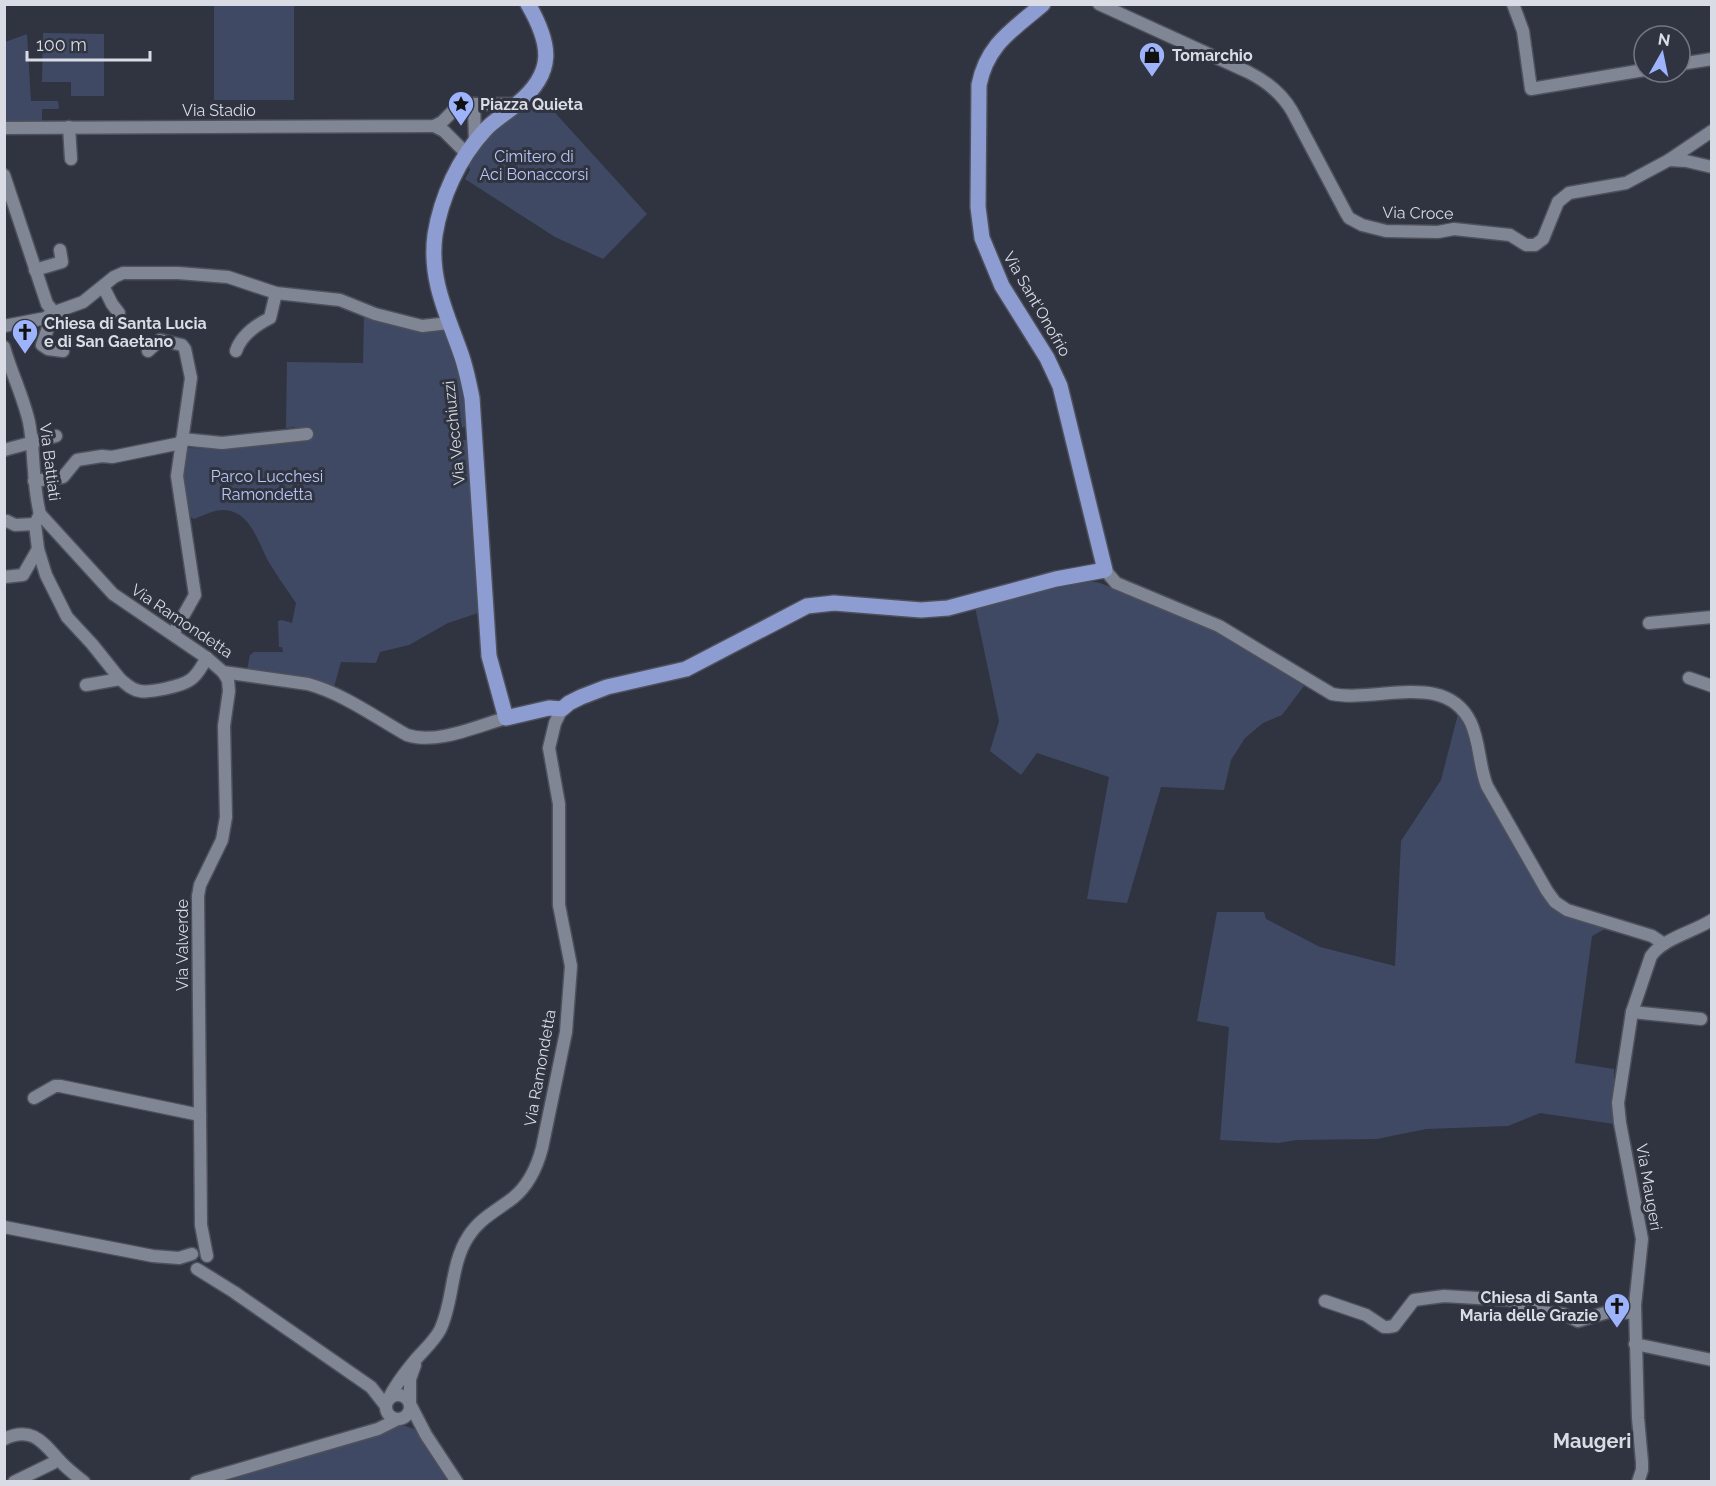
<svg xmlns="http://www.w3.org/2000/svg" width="1716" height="1486" font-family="Raleway,sans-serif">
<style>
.green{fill:#404964}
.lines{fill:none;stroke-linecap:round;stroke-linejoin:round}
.minor-casing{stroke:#4e515c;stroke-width:15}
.major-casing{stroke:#4e515c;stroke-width:18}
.minor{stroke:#818694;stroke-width:12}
.major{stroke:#8d9dd2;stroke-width:15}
.labels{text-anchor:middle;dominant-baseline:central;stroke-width:6;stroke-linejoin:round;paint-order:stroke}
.poi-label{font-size:16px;font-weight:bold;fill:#d9dce4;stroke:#303440;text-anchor:start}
.street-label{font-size:16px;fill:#d9dce4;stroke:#303440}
.park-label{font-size:16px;fill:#b8c7f7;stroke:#303440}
.quarter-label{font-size:20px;font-weight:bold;fill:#d9dce4;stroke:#303440}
</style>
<rect width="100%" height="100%" fill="#303440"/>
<!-- green -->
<g class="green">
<rect x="214" y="5" width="80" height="95"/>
<polygon points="43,33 104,34 104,96 71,96 71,82 42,82"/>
<polygon points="27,34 31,101 58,101 59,109 42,109 42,121 5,121 5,42"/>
<polygon points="538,94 647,214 603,259 555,237 465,179 470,170 467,161 491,134"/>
<path d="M364,314L425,330H444L461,383L467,427L455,428V440H468L478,613L448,623L409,645L380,652L376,663L341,662L334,687L247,670L250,655L254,652H283L282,647H279L278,621L282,620L292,623L296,603C287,590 278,577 270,564C261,549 254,523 238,514C223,505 209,513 194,519L189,516L183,477L188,448L233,449L307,439L294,427L286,428L287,362L363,363Z"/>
<polygon points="1090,581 1100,583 1215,629 1304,686 1282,715 1263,723 1245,738 1231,760 1224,790 1161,787 1127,903 1087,899 1109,777 1037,753 1021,775 990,751 999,721 975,607 1065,583"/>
<path d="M1458,714L1467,732L1478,780L1540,892C1558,917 1578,919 1605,929L1592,936L1575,1063L1614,1069V1124L1540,1113L1508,1126L1426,1129L1377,1139L1296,1140L1279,1143L1220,1140L1229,1027L1197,1021L1217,912H1264L1266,919L1320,947L1395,966L1401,841L1441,780Z"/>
<polygon points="395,1426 405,1426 414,1429 450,1481 212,1482"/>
</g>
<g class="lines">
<!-- minor casing -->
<g class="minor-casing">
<g id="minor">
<path d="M1099,4L1248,72C1266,81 1282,94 1292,111L1346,213L1349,218L1362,225L1386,231L1438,232L1454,229L1510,235L1526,245H1535L1543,239L1558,202L1569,193L1626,183L1669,160L1712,131"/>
<polyline points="1513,4 1523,31 1531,89 1644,70"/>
<polyline points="1680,64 1712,59"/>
<polyline points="474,104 475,142"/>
<polyline points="434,126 444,131 466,153"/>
<polyline points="69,127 71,159"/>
<polyline points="4,128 434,126 442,122 460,104 517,104"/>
<polyline points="1669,160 1686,161 1712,167"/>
<polyline points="4,175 47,304 53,311 58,311 83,302 114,277 123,273 178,273 228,277 276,293 340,300 375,314 422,326 449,323"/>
<polyline points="35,270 62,262 60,250"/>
<polyline points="103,286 112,304 119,313"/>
<polyline points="46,318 49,325 42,345 48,349 63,351"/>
<polyline points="4,326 46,318 53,311"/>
<path d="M4,347C11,372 23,396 29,422C35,452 32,484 40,514L113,594L207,658L223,672L308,684C344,694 375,717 407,735C436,745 477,726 506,718"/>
<polyline points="148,351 160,340 182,345 185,349 191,378 177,476 195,595 173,634"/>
<path d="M236,351C241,336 256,325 270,318L276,293"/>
<polyline points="182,439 222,443 307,434"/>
<polyline points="4,450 56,436"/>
<polyline points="34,481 63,477 77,460 102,456 112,457 181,443"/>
<polyline points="40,514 35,524 38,549 46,575 67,617 92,644 120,679"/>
<polyline points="7,521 15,525 35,524"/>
<path d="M1105,570L1116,583L1219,626L1332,694C1378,703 1446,670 1471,723C1480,743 1479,766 1487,786L1547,891L1555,902L1567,910L1652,936L1664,944"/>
<polyline points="4,577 23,575 38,549"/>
<polyline points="1649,623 1712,617"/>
<polyline points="1689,678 1712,686"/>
<path d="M86,685L120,679C126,684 132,690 140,691C150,693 182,686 190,680C198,675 202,665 207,658"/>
<polyline points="1632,1012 1701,1019"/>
<polyline points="34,1098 55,1086 60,1086 200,1115"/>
<polyline points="4,1227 153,1256 179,1258 192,1254"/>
<polyline points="207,1256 201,1225 198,896 200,885 222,840 226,817 224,726 229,691 228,680 223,672"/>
<polyline points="197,1269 234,1292 371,1387 386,1406"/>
<polyline points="1325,1301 1366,1315 1384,1327 1388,1327 1394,1326 1414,1300 1444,1296 1510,1300 1539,1312 1563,1314 1578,1321 1608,1312 1635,1313"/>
<polyline points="1635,1344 1712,1360"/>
<circle cx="398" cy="1407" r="12"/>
<path d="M388,1400C395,1385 406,1371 417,1358C425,1349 434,1341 440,1330C454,1301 450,1265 468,1237C479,1219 496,1211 513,1198C529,1185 537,1167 542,1148L566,1032L571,966L559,905V804L549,748L555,723L562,709"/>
<polyline points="410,1402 410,1379 415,1365"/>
<polyline points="411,1406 426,1435 457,1482"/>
<path d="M4,1439C31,1426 42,1441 58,1459C66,1468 75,1475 84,1482"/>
<polyline points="14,1482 53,1463 58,1459"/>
<polyline points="196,1482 378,1429 398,1419"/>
<path d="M1638,1482L1642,1470V1462L1638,1418L1635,1305L1642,1239L1620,1123L1618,1103L1632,1012L1651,956C1664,938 1693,932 1712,920"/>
</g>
</g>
<!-- major casing -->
<g class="major-casing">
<path id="major" d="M528,4C551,44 556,72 517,104C507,113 494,120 485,130C459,158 441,197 435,235C429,279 447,314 461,354C466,368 469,383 472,398L489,656L506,718L549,708L562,709L569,703L581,697L607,687L686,669L807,606L834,603L921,610L948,608L1056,579L1105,570L1060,386L1047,358L1002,286L982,238L978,207L979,85C987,44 1013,30 1043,4"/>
</g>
<!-- minor -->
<use href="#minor" class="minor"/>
<!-- major -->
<use href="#major" class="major"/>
</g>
<!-- icons -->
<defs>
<g id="shop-pin" transform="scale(1.35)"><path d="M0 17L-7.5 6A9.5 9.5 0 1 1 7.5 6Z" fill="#9db4fd" stroke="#303440"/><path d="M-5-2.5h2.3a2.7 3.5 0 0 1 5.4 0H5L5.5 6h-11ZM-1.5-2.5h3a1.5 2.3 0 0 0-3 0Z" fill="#111"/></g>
<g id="sight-pin" transform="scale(1.35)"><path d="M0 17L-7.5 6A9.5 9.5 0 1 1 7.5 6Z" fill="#9db4fd" stroke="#303440"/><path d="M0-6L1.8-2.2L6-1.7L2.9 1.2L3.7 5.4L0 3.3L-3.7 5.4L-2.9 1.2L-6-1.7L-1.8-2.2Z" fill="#111"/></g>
<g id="church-pin" transform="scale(1.35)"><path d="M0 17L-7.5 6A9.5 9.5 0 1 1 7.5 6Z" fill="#9db4fd" stroke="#303440"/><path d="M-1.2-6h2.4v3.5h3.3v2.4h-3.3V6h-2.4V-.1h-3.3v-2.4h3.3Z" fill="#111"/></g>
</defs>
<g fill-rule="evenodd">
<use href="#shop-pin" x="1152" y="55"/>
<use href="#sight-pin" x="461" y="104"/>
<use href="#church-pin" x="25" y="332"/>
<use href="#church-pin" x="1617" y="1306"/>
</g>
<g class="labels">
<!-- poi labels -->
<g class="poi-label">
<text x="1172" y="55">Tomarchio</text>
<text x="480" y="104">Piazza Quieta</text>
<text x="44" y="323">Chiesa di Santa Lucia<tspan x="44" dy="18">e di San Gaetano</tspan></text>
<text x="1598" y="1297" text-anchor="end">Chiesa di Santa<tspan x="1598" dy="18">Maria delle Grazie</tspan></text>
</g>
<!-- street labels -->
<g class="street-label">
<text x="219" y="110">Via Stadio</text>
<text transform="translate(1418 213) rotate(1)">Via Croce</text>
<text transform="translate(1037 304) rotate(60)">Via Sant'Onofrio</text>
<text transform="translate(454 433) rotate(-96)">Via Vecchiuzzi</text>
<text transform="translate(50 462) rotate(83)">Via Battiati</text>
<text transform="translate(182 621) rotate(34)">Via Ramondetta</text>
<text transform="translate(182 945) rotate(-90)">Via Valverde</text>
<text transform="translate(540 1068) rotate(-80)">Via Ramondetta</text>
<text transform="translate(1649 1187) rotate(80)">Via Maugeri</text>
</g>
<!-- park labels -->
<g class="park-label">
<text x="534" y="156">Cimitero di<tspan x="534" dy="18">Aci Bonaccorsi</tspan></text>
<text x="267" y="476">Parco Lucchesi<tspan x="267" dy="18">Ramondetta</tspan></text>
</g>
<!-- quarter labels -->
<g class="quarter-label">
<text x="1592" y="1441">Maugeri</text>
</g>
</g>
<!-- border -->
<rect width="1716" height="1486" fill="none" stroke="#d9dce4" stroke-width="12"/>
<!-- north arrow -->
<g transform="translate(1662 54) rotate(9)"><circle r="28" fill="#303440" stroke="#747782" stroke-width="1.5"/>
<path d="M0-4.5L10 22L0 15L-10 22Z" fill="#9db4fd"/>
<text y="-9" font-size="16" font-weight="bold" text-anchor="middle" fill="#d9dce4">N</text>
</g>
<!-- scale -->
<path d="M27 51v9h123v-9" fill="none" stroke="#d9dce4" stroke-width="3"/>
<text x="36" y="51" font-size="18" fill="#d9dce4" stroke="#303440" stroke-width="4.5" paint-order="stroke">100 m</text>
</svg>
